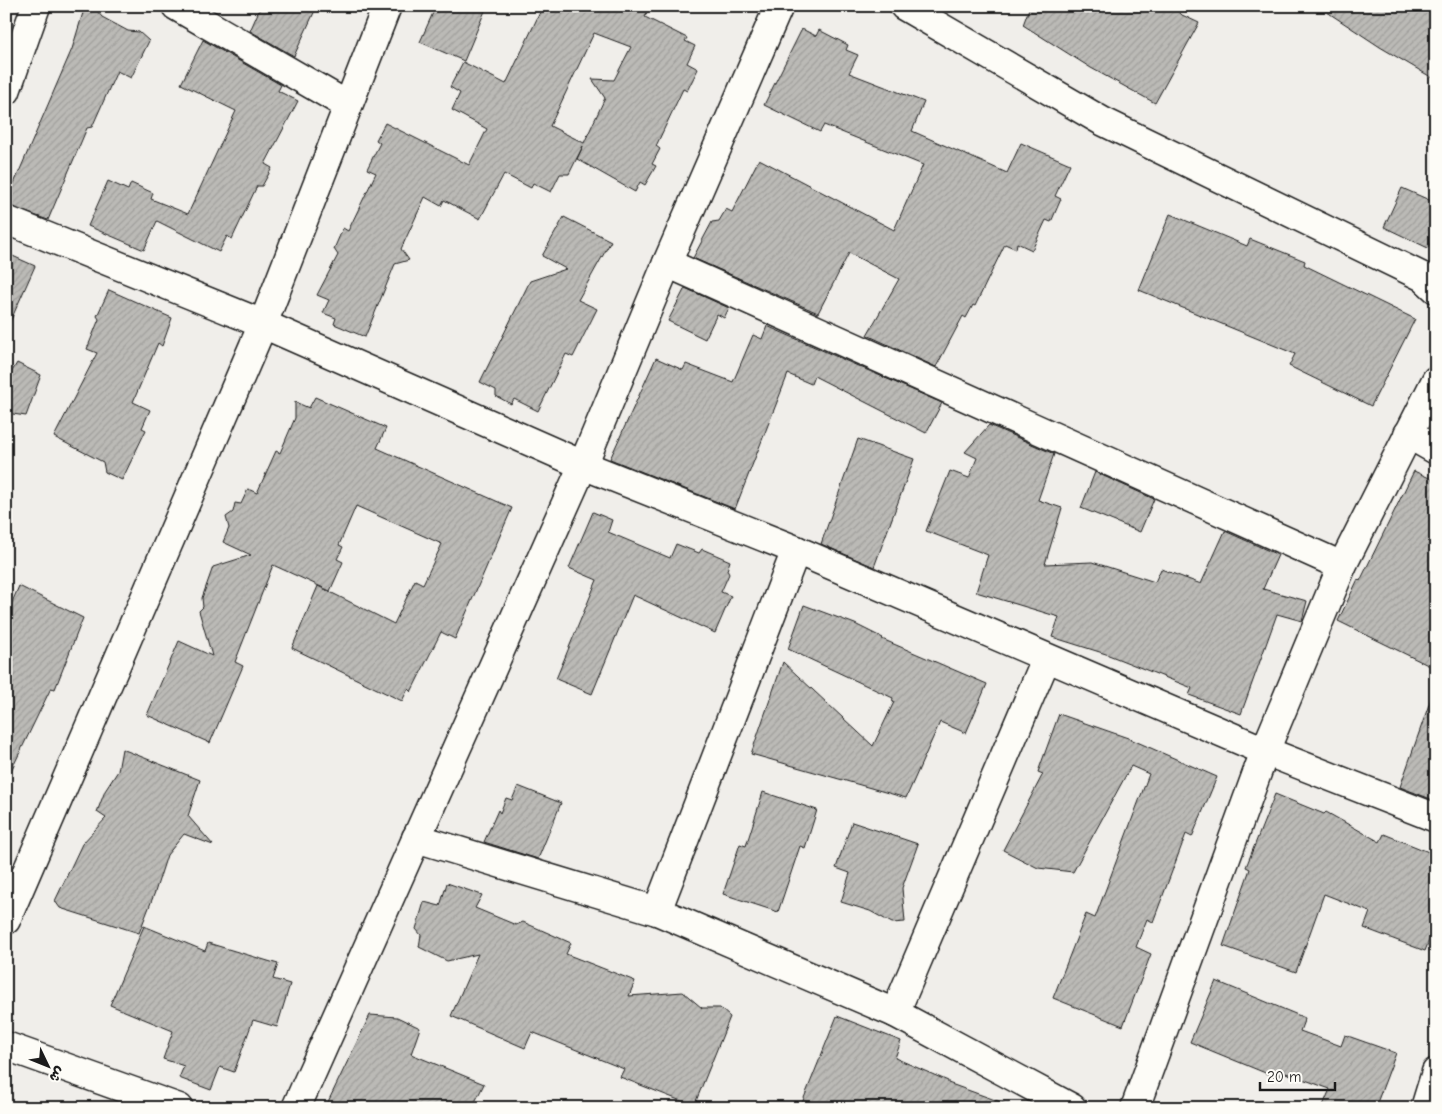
<svg xmlns="http://www.w3.org/2000/svg" width="1442" height="1114" font-family="'Comic Neue','Playpen Sans Arabic',sans-serif">
<style>
.building{fill:url(#building-hatch);stroke:#1c1c1c;fill-rule:evenodd}
.lines{fill:none;stroke-linecap:round;stroke-linejoin:round}
.minor-casing{stroke:#1c1c1c;stroke-width:31}
.primary-casing{stroke:#1c1c1c;stroke-width:31}
.minor{stroke:#fdfcf7;stroke-width:28}
.primary{stroke:#fdfcf7;stroke-width:28}
</style>
<defs>
<pattern id="building-hatch" width="6" height="6" patternUnits="userSpaceOnUse" patternTransform="scale(1.25)"><rect width="6" height="6" fill="#bbbab6"/><path d="M-1 1l2-2M0 6l6-6M5 7l2-2" fill="none" stroke="#a09f9c"/></pattern>
</defs>
<rect width="100%" height="100%" fill="#f0eeea"/>
<filter id="ink" filterUnits="userSpaceOnUse"><feTurbulence type="fractalNoise" baseFrequency=".02" numOctaves="2"/><feDisplacementMap in="SourceGraphic" scale="10" xChannelSelector="R" yChannelSelector="G"/><feConvolveMatrix kernelMatrix="1 2 1 2 8 2 1 2 1" color-interpolation-filters="sRGB"/></filter>
<g filter="url(#ink)">
<!-- building -->
<g class="building">
<polygon points="85,6 93,6 102,17 128,31 139,32 149,41 131,78 117,71 92,127 87,128 48,220 6,205 6,202 72,49"/>
<polygon points="261,6 317,6 294,56 250,31"/>
<polygon points="436,6 487,6 464,61 420,42"/>
<path d="M543,6H650L645,17L687,38L685,41L695,46L687,63L698,69L687,91L683,89L656,146L660,149L652,164L656,166L645,185L640,182L635,192L577,159L583,146L569,174H560L551,192L533,183L531,188L504,174L480,219L444,200L441,206L425,197L401,249L409,260L395,264L365,337L334,324L336,318L323,313L329,300L317,295L338,255L334,249L343,228L348,231L376,173L367,169L380,143L376,140L385,123L469,165L487,129L452,110L460,93L450,87L463,62L506,84ZM594,33L631,47L614,80L592,79L605,98L584,143L550,126Z"/>
<polygon points="1030,6 1172,6 1182,15 1199,23 1155,103 1091,68 1023,25"/>
<polygon points="1318,6 1436,6 1436,80 1380,47"/>
<polygon points="802,29 816,36 819,30 848,45 846,50 858,55 849,73 924,102 912,131 1007,173 1021,143 1070,164 1055,196 1061,199 1051,222 1046,220 1032,250 1017,243 1016,249 1005,244 975,306 973,305 966,318 963,316 936,367 867,335 899,279 849,253 818,313 693,258 712,222 719,221 726,209 732,212 759,159 894,230 923,165 824,125 820,132 764,105"/>
<polygon points="203,40 281,85 278,91 298,101 265,164 272,168 262,186 257,186 232,239 227,236 219,252 157,221 144,250 88,226 108,181 128,190 131,183 153,193 151,199 188,214 236,111 181,84"/>
<polygon points="1402,188 1436,203 1436,231 1428,248 1384,227"/>
<polygon points="1170,214 1247,246 1250,239 1305,261 1304,265 1415,319 1371,406 1289,366 1295,354 1139,290"/>
<polygon points="564,217 611,241 578,300 597,309 573,357 566,354 538,411 514,399 511,404 496,396 496,390 480,382 530,281 566,269 542,256"/>
<polygon points="6,253 35,266 6,331"/>
<polygon points="685,288 729,308 724,318 717,314 705,339 668,321"/>
<polygon points="109,290 172,318 162,346 158,343 133,402 150,410 142,428 146,430 122,480 105,472 103,462 54,437 97,353 87,349 99,319 97,316"/>
<polygon points="767,326 942,403 926,433 814,376 811,384 788,374 735,509 610,459 656,358 683,370 686,364 733,382 753,335 762,339"/>
<polygon points="17,363 41,375 26,416 6,413 6,381"/>
<polygon points="315,397 386,428 377,448 512,508 455,639 441,632 411,692 408,689 402,701 292,648 318,586 394,624 415,580 423,584 442,544 356,506 339,545 343,547 337,559 343,562 330,591 273,565 235,662 243,666 210,743 147,715 179,641 212,656 199,611 203,607 202,598 213,567 251,555 223,542 229,528 226,517 233,512 235,503 241,504 248,489 257,493 276,451 280,453 295,418 295,402 309,408"/>
<polygon points="989,425 1054,454 1038,500 1062,508 1045,564 1092,562 1155,582 1161,569 1201,584 1225,531 1278,555 1263,589 1307,601 1302,621 1277,614 1241,714 1189,695 1192,688 1106,654 1052,637 1059,617 976,592 988,555 926,531 950,471 969,478 977,458 965,452"/>
<polygon points="858,439 914,459 874,567 821,544"/>
<polygon points="1414,471 1436,481 1436,669 1338,621 1358,579 1360,581"/>
<polygon points="1095,472 1154,499 1140,532 1081,508"/>
<polygon points="593,512 612,520 608,532 670,558 676,544 699,553 702,549 730,561 727,570 729,574 721,592 731,596 715,633 633,595 592,694 556,679 597,580 569,568"/>
<polygon points="19,586 83,618 55,689 51,688 6,781 6,616"/>
<polygon points="804,605 855,624 883,638 882,639 987,684 966,733 940,722 906,798 751,754 783,662 873,746 894,702 892,701 893,698 788,649"/>
<polygon points="1433,693 1436,694 1436,801 1400,787"/>
<polygon points="1059,714 1128,738 1217,777 1192,837 1186,834 1153,922 1147,919 1136,947 1151,954 1123,1026 1053,998 1086,914 1095,918 1149,774 1131,766 1073,872 1038,868 1003,850 1043,774 1038,772"/>
<polygon points="122,749 200,780 188,816 213,845 184,834 167,855 155,892 139,933 60,908 55,901 82,844 106,818 97,812 105,791 118,771"/>
<polygon points="518,786 561,803 538,859 484,842 498,810 500,813 506,798 512,800"/>
<polygon points="763,792 817,810 805,848 800,846 778,912 723,894 740,844 746,846"/>
<polygon points="1275,794 1324,814 1326,812 1380,842 1384,834 1436,855 1436,922 1425,951 1364,928 1370,912 1324,894 1296,972 1223,946 1250,869 1246,867"/>
<polygon points="852,822 918,844 902,888 905,922 892,923 870,911 841,902 850,873 836,868"/>
<polygon points="447,883 482,895 475,908 516,925 523,922 571,943 566,954 635,981 629,996 683,992 702,1008 720,1008 730,1017 694,1106 620,1077 624,1069 532,1032 525,1048 451,1016 478,954 447,961 419,947 421,935 416,929 424,902 440,906"/>
<polygon points="144,926 205,951 208,943 278,964 273,979 290,984 277,1027 253,1020 234,1072 220,1067 211,1090 179,1078 184,1066 163,1059 173,1031 110,1005"/>
<polygon points="1216,981 1305,1018 1300,1031 1341,1046 1345,1035 1396,1053 1375,1108 1322,1108 1330,1089 1283,1072 1280,1079 1190,1042"/>
<polygon points="370,1015 397,1017 420,1028 411,1054 484,1084 472,1108 325,1108"/>
<polygon points="837,1016 901,1041 895,1058 948,1081 948,1083 1009,1105 1008,1108 800,1108"/>
</g>
<g class="lines">
<!-- minor casing -->
<g class="minor-casing">
<g id="minor">
<polyline points="176,6 347,105"/>
<polyline points="904,6 1102,121 1423,277 1436,289"/>
<polyline points="6,91 36,6"/>
<polyline points="6,220 263,324 583,465 796,550 1265,751 1436,818"/>
<polyline points="667,263 1342,566"/>
<polyline points="1408,434 1436,450"/>
<polyline points="416,838 657,911 895,1013 1046,659"/>
<polyline points="657,911 796,550"/>
<polyline points="6,920 263,324 387,6"/>
<polyline points="895,1013 1072,1108"/>
<polyline points="6,1046 179,1108"/>
<polyline points="296,1108 583,465 667,263 779,6"/>
<polyline points="1135,1108 1265,751 1342,566 1436,380"/>
</g>
</g>
<!-- primary casing -->
<g class="primary-casing">
<polyline id="primary" points="1425,1108 1436,1072"/>
</g>
<!-- minor -->
<use href="#minor" class="minor"/>
<!-- primary -->
<use href="#primary" class="primary"/>
</g>
</g>
<!-- margin -->
<rect width="1442" height="1114" fill="none" stroke="#fdfcf7" stroke-width="25"/>
<rect x="12" y="12" width="1417" height="1089" fill="none" stroke="#1c1c1c" stroke-width="2" filter="url(#ink)"/>
<!-- north arrow -->
<g transform="translate(48 1066) rotate(133)" stroke="#fdfcf7" stroke-width="4" paint-order="stroke">
<path d="M0-4L9 19L0 12L-9 19Z" fill="#1c1c1c"/>
<text y="-8" font-size="14" font-weight="bold" text-anchor="middle" fill="#1c1c1c">ش</text>
</g>
<!-- scale -->
<path d="M1260 1082v8h75v-8" fill="none" stroke="#1c1c1c" stroke-width="2.5"/>
<text x="1267" y="1082" font-size="15" fill="#1c1c1c" stroke="#fdfcf7" stroke-width="4" paint-order="stroke">20 m</text>
</svg>
